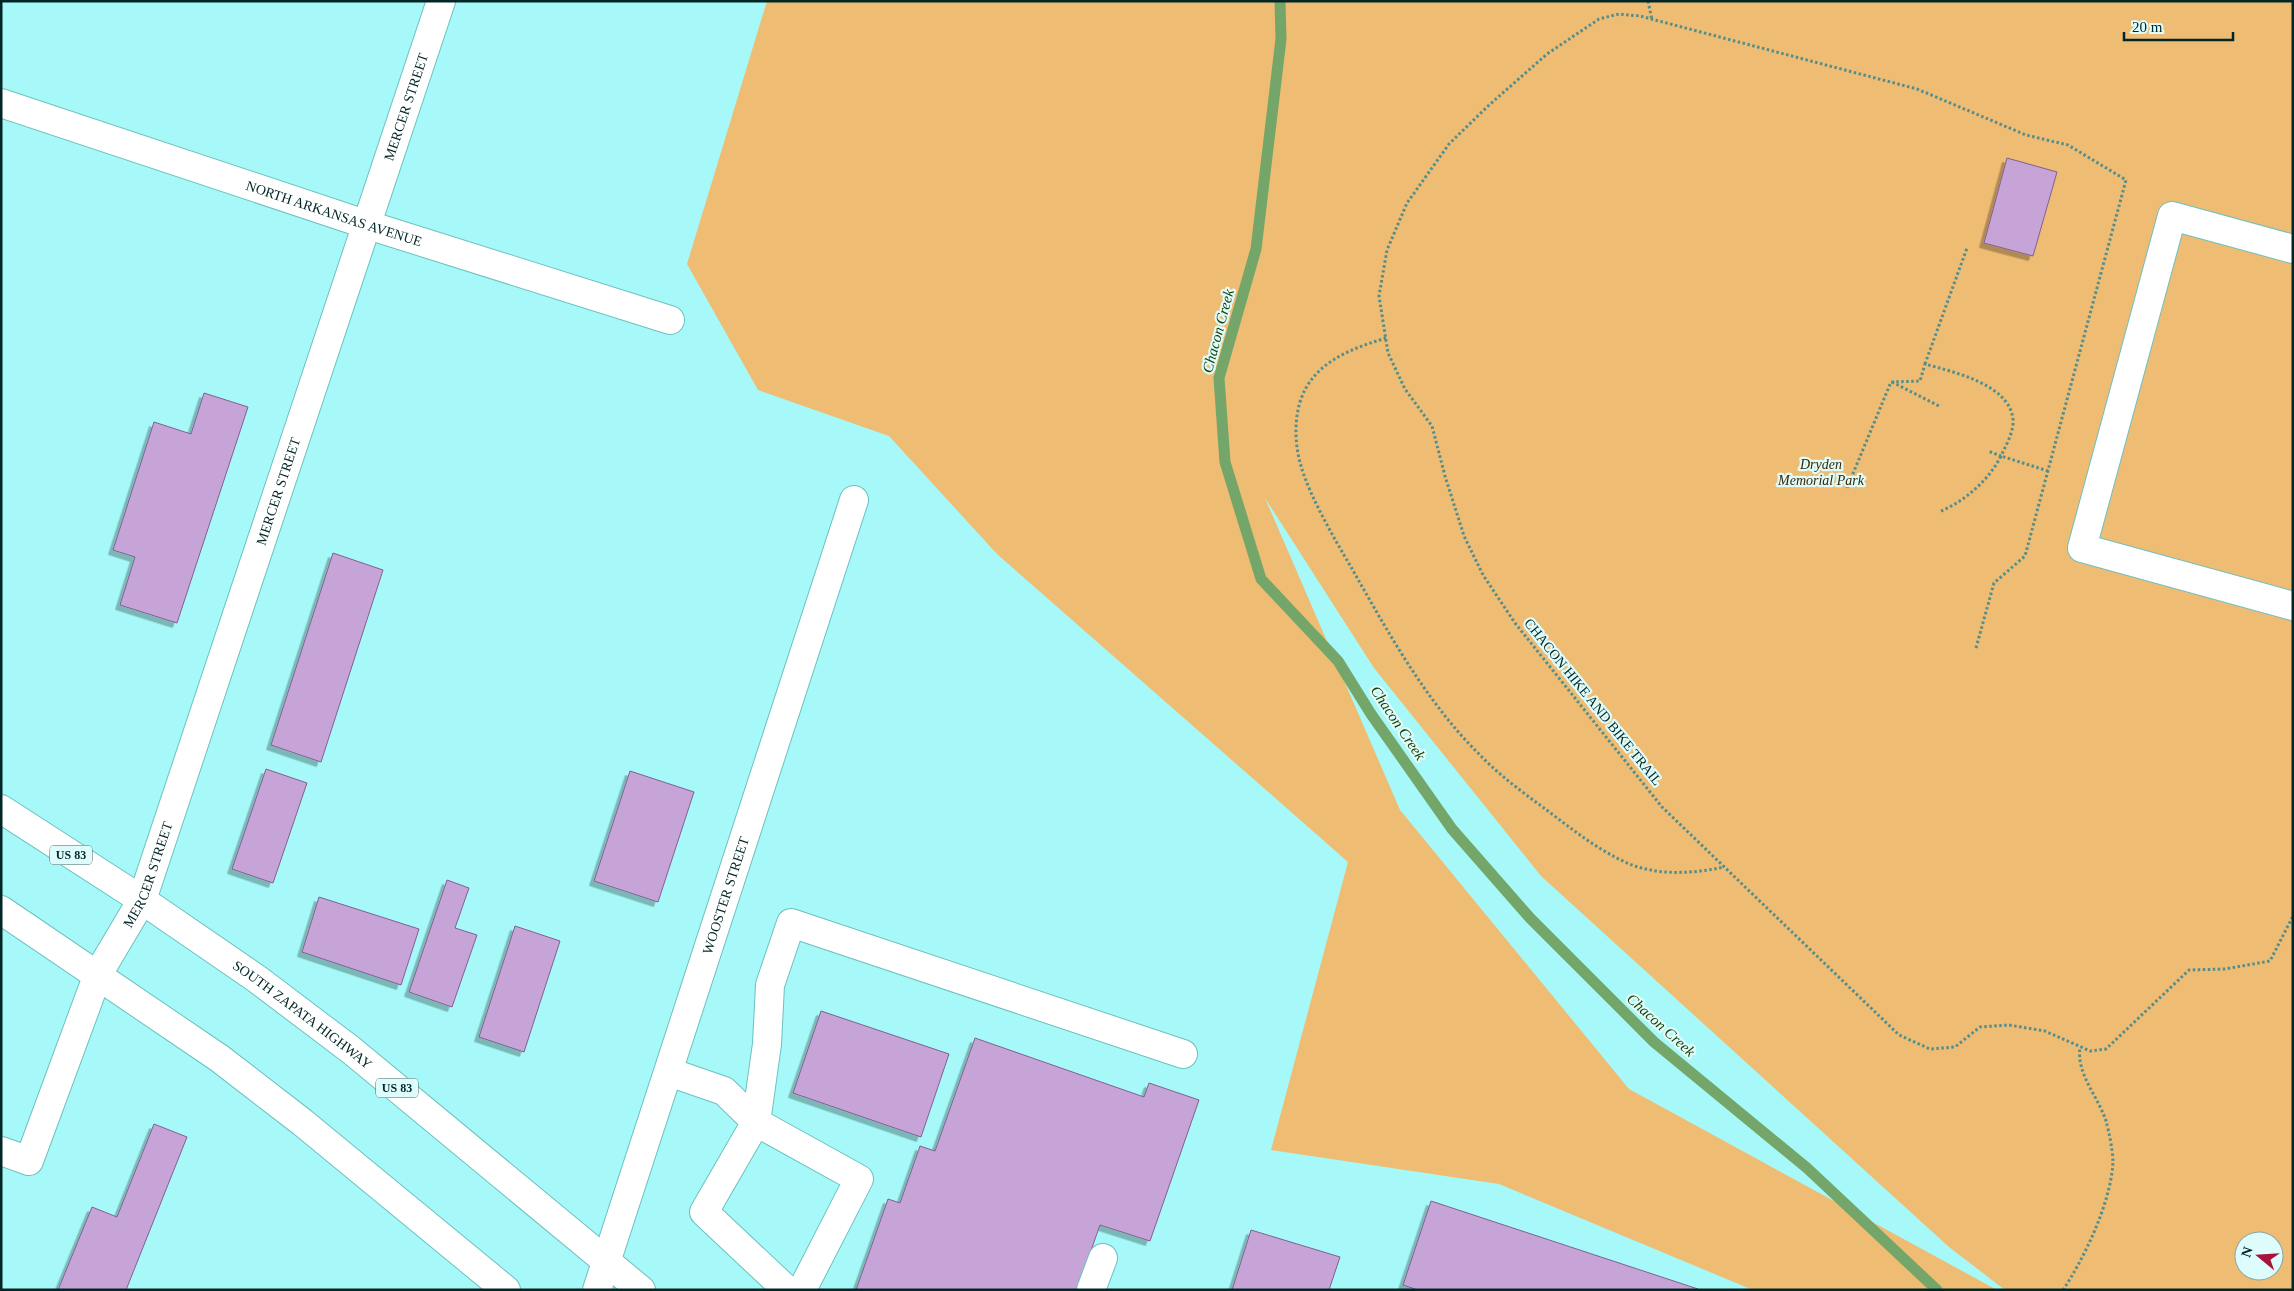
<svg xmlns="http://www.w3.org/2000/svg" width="2294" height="1291" font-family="'Times New Roman',serif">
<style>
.green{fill:#efbc73;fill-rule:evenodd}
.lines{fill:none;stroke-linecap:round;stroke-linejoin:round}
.stream{stroke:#74a669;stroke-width:11}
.building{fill:#c7a4d7;stroke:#80608f;filter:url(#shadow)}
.minor-casing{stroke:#6ec0c0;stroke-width:30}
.major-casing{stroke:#6ec0c0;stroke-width:30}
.path{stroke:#538e8e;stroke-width:3;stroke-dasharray:2.5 2.5;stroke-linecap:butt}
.minor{stroke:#fff;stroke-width:28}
.major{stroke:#fff;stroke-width:28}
.labels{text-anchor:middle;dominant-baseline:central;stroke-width:4.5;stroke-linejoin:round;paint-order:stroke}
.shield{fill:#ddfcfb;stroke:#466;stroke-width:1}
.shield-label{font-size:12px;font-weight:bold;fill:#022626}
.street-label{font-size:14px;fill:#022626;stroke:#ddfcfb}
.park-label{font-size:14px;font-style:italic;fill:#3c2500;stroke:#ddfcfb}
.water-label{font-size:15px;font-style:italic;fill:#1a3c00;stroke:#ddfcfb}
</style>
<defs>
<filter id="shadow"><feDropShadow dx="-4.5" dy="4.5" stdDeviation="0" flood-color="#0004"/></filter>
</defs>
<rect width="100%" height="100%" fill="#a6f9f8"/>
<!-- green -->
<path class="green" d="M767,1H2293V1290H2005L1949,1247L1541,876L1374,668L1265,498L1400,810L1629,1089L1997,1290H1753L1499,1184L1271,1150L1348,862L997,554L889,436L758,390L687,264ZM2244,1241H2274V1271H2244Z"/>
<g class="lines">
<!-- stream -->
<polyline class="stream" points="1280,1 1281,39 1256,249 1219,378 1225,462 1261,579 1338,661 1371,714 1452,829 1530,918 1654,1042 1807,1168 1937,1290"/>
</g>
<!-- building -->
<g class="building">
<polygon points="2007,158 2057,172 2033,256 1984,243"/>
<polygon points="204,393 248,407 177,623 120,605 135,557 113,550 154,422 191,434"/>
<polygon points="333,553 383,570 321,762 271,745"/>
<polygon points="266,769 307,783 273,883 232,869"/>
<polygon points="630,771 694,792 658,902 594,881"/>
<polygon points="447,880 469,888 455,928 477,935 452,1007 409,992"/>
<polygon points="319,897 419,929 401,985 302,952"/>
<polygon points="515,926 560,941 524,1052 479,1037"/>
<polygon points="821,1011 949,1054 921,1137 793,1093"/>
<polygon points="975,1038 1144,1097 1149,1083 1199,1100 1150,1241 1100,1225 1077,1290 856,1290 888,1199 900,1203 920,1146 935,1151"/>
<polygon points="154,1124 187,1137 126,1290 58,1290 92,1207 117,1217"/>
<polygon points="1431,1201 1698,1289 1698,1290 1418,1290 1403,1285"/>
<polygon points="1251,1230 1340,1257 1329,1290 1232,1290"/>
</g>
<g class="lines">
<!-- minor casing -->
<g class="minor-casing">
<g id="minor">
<path id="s1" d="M1,103L368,225L670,320"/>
<polyline points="2293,249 2172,216 2082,548 2293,606"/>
<polyline points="669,1072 724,1091 756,1122"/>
<polyline points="756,1122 767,1044 770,985 791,923 1183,1054"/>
<path id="s2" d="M1,1151L29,1161L98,974L142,900L441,1"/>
<path id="s3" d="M597,1290L854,500"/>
<polyline points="787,1290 704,1212 756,1122 859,1179 802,1290"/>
<polyline points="1091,1290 1103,1258"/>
</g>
</g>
<!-- major casing -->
<g class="major-casing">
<g id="major">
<path id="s4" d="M1,809L142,900L257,979L351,1050L641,1290"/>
<polyline points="1,910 219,1058 302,1122 506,1290"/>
</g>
</g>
<!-- path -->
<g class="path">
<polyline points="1648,1 1652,20"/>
<path d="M1386,338C1350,349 1312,363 1300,402C1294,422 1295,446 1301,466C1310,497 1334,538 1351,567C1388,632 1426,702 1480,755C1500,776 1525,794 1548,811C1573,830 1597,849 1625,862C1655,876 1692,874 1724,867"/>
<polyline points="1925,364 1967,248"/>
<polyline points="1892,382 1941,407"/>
<path d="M1847,488L1891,382L1920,381L1925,364C1953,372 2009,384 2013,419C2014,432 2006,445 2001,456L1988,451"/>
<path d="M1941,511C1965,501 1989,480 2001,456L2048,471"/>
<polyline points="1976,648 1994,583 2025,556 2126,180 2068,145 2026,135 1917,89 1640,16 1619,14 1599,19 1547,54 1488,106 1449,144 1407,203 1387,250 1379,296 1388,353 1405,389 1432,426 1445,476 1464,536 1483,575 1515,623 1662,807 1899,1035 1930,1049 1955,1047 1980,1027 2009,1025 2045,1031 2090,1051 2106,1049 2189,970 2225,969 2270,961 2293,916"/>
<path d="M2063,1290C2085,1257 2111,1202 2113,1162C2113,1151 2109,1132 2106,1121C2098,1096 2076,1074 2080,1047"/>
</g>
<!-- minor -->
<use href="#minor" class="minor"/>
<!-- major -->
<use href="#major" class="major"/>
</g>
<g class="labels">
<!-- shield labels -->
<g class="shield">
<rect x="50" y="845.5" width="42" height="19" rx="4"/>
<rect x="376" y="1078.5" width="42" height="19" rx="4"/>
</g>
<g class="shield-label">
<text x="71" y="855">US 83</text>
<text x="397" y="1088">US 83</text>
</g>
<!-- street labels -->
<g class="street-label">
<text stroke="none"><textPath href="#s2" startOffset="1151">MERCER STREET</textPath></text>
<text stroke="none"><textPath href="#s1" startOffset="351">NORTH ARKANSAS AVENUE</textPath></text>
<text stroke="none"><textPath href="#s2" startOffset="746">MERCER STREET</textPath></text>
<text transform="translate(1593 702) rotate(51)">CHACON HIKE AND BIKE TRAIL</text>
<text stroke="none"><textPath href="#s2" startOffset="341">MERCER STREET</textPath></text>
<text stroke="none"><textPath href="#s3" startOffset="415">WOOSTER STREET</textPath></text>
<text stroke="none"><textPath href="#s4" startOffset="365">SOUTH ZAPATA HIGHWAY</textPath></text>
</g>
<!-- park labels -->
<g class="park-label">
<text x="1821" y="464">Dryden<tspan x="1821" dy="16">Memorial Park</tspan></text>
</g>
<!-- water labels -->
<g class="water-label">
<text transform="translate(1218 331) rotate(-75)">Chacon Creek</text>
<text transform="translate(1398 723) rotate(56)">Chacon Creek</text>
<text transform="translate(1661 1025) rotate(42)">Chacon Creek</text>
</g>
</g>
<!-- border -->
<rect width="2294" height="1291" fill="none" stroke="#022626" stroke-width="5"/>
<!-- north arrow -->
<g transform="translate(2259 1256) rotate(288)"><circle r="24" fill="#ddfcfb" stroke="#85a6a6"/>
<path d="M0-4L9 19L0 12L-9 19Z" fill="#a9123a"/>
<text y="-8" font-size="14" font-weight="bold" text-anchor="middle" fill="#022626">N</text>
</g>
<!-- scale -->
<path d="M2124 32v8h109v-8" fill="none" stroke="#022626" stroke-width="2.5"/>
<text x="2132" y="32" font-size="15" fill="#022626" stroke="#ddfcfb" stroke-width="4" paint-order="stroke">20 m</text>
</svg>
